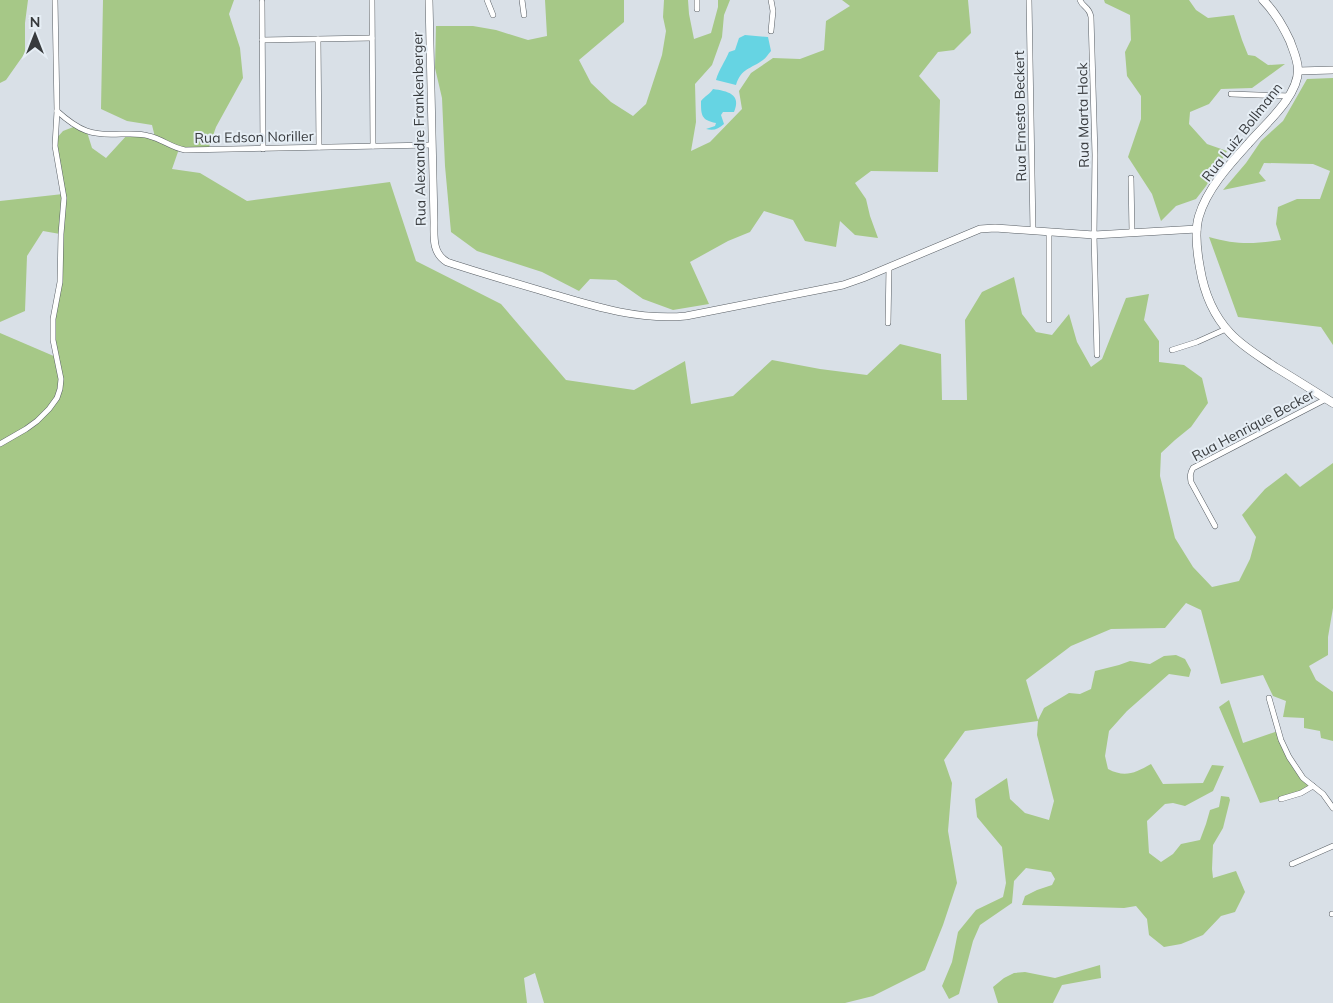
<svg xmlns="http://www.w3.org/2000/svg" width="1333" height="1003" font-family="Mulish,sans-serif">
<style>
.green{fill:#a6c887}
.water{fill:#66d4e3}
.lines{fill:none;stroke-linecap:round;stroke-linejoin:round}
.minor-casing{stroke:#585e64;stroke-width:6}
.tertiary-casing{stroke:#585e64;stroke-width:8}
.secondary-casing{stroke:#585e64;stroke-width:9}
.minor{stroke:#fff;stroke-width:5}
.tertiary{stroke:#fff;stroke-width:7}
.secondary{stroke:#fff;stroke-width:8}
.labels{text-anchor:middle;dominant-baseline:central;stroke-width:4;stroke-linejoin:round;paint-order:stroke}
.street-label{font-size:14px;fill:#373a3d;stroke:#e6eef5}
</style>
<rect width="100%" height="100%" fill="#d9e0e7"/>
<!-- green -->
<g class="green">
<polygon points="0,0 28,0 25,23 25,53 6,80 0,83"/>
<path d="M103,0H234L229,14L240,48L243,78L216,127L208,150L179,149L172,169L200,173L247,201L390,182L416,261L501,304L566,380L634,390L685,361L691,404L733,396L772,360L820,369L867,375L900,344L941,354L942,400H967L965,320L982,292L1014,277L1022,314L1036,332L1052,335L1069,314L1077,342L1091,367L1102,359L1126,298L1149,294L1144,320L1159,341V362L1184,365L1202,378L1208,403L1191,427L1175,440L1161,453L1160,476L1175,538L1193,567L1212,587L1239,581L1250,559L1256,537L1242,515L1265,489L1286,473L1300,487L1333,463V608L1328,637V655L1309,666L1316,680L1333,692V741L1321,738L1320,731L1304,728V718L1283,717L1286,701L1273,696L1263,675L1221,684L1201,610L1186,603L1165,628L1111,629L1071,646L1026,680L1038,720L1044,708L1069,693L1080,694L1091,689L1095,671L1119,665L1130,661L1150,664L1164,656L1176,655L1185,659L1191,670L1189,677L1169,674L1127,711L1109,731L1105,756L1108,769C1125,778 1135,773 1151,764L1163,784L1203,783L1212,765L1224,766L1213,791L1185,806L1173,803L1165,804L1147,821L1149,853L1161,862L1173,854L1181,844L1200,840L1206,824L1210,810L1219,807L1221,796L1229,797L1230,800L1223,828L1213,845L1212,869L1213,878L1236,871L1245,892L1235,912L1221,916L1203,935L1181,944L1164,947L1149,935L1147,919L1136,906L1124,908L1022,905L1025,896L1037,890L1052,885L1055,879L1051,872L1026,868L1014,881L1012,903L980,925L973,941L959,994L949,999L942,986L952,962L958,932L976,910L1003,897L1006,883L1002,847L977,817L975,799L1007,778L1010,799L1025,813L1049,820L1054,801L1037,735L1038,721L965,731L944,760L952,783L948,831L957,883L943,925L925,970L873,996L845,1003H544L535,973L524,978L527,1003H0V333L56,357L53,329L60,282V234L43,231L27,256L25,311L0,322V201L63,194L55,140L63,131L76,126L87,132L92,148L106,158L128,134L155,137L152,125L127,121L101,109Z"/>
<polygon points="545,0 624,0 624,22 579,60 591,83 611,102 633,116 646,104 662,55 666,31 663,17 664,0 688,0 689,14 694,39 711,33 718,7 718,0 730,0 724,15 722,37 712,65 695,84 696,122 691,151 710,142 742,109 739,91 751,73 773,58 800,59 824,50 826,21 850,6 842,0 968,0 971,33 954,50 938,52 919,76 940,100 938,172 871,171 855,183 866,199 870,216 878,238 855,235 840,221 836,247 805,241 793,220 764,211 750,232 728,241 690,262 709,304 673,310 643,299 616,280 590,279 579,291 542,272 477,251 451,232 445,166 442,98 435,68 436,26 473,26 496,30 528,40 547,36"/>
<polygon points="1104,0 1189,0 1196,10 1208,18 1234,15 1242,40 1248,55 1255,56 1268,65 1285,64 1252,88 1221,89 1209,104 1190,112 1189,124 1207,144 1227,151 1206,186 1196,199 1176,206 1161,221 1152,194 1128,157 1141,119 1141,96 1127,76 1125,52 1131,40 1130,15 1105,3"/>
<path d="M1333,78V345L1321,327L1238,317L1209,237C1237,245 1253,244 1281,240L1276,224L1278,207L1297,199H1320L1330,171L1313,164L1264,163L1259,173L1266,181L1223,190L1246,163L1261,141L1283,121L1307,79Z"/>
<polygon points="1229,700 1243,743 1278,731 1295,767 1313,786 1296,795 1260,803 1219,707"/>
<polygon points="1100,965 1101,978 1062,985 1053,1003 998,1003 993,987 1004,978 1014,973 1025,972 1055,978"/>
</g>
<!-- water -->
<g class="water">
<path d="M745,35L768,37L771,51C768,54 766,58 763,60C751,69 741,68 736,85L716,80C719,69 725,62 729,52L735,50L739,38Z"/>
<path d="M713,89C727,91 742,94 734,112H723L721,115L724,124C718,129 714,131 706,129L715,126L716,123C701,120 701,115 701,101C705,96 710,94 713,89Z"/>
</g>
<g class="lines">
<!-- minor casing -->
<g class="minor-casing">
<g id="minor">
<polyline points="372,0 373,146"/>
<polyline points="487,0 493,15"/>
<polyline points="522,0 524,15"/>
<polyline points="697,0 697,9"/>
<polyline points="771,0 773,11 771,31"/>
<polyline points="1029,0 1033,231"/>
<path d="M1080,0C1083,8 1089,6 1091,17L1095,155L1094,235L1097,355"/>
<polyline points="262,2 263,149"/>
<polyline points="318,39 319,147"/>
<polyline points="262,40 372,38"/>
<polyline points="1231,94 1289,96"/>
<path d="M57,111C79,131 92,136 121,134C130,134 140,133 149,136C162,139 172,148 185,150L432,145"/>
<polyline points="1131,178 1132,232"/>
<polyline points="1049,320 1049,232"/>
<polyline points="888,323 889,267"/>
<polyline points="1172,350 1197,342 1226,329"/>
<polyline points="0,444 26,429 37,421 49,409 57,398 60,389 61,379 53,340 53,319 60,282 61,234 64,198 55,146 57,111 55,0"/>
<path d="M1215,526L1191,482C1190,476 1190,473 1193,468L1326,399"/>
<polyline points="1269,698 1281,740 1289,757 1303,778 1323,794 1333,808"/>
<polyline points="1281,799 1301,793 1313,786"/>
<polyline points="1292,864 1333,846"/>
<polyline points="1332,914 1333,914"/>
</g>
</g>
<!-- tertiary casing -->
<g class="tertiary-casing">
<g id="tertiary">
<path d="M429,0L434,222C434,237 432,253 447,262C477,272 508,281 539,290C587,304 635,321 686,316L843,285L863,278L980,229L995,228L1094,235L1197,229"/>
<polyline points="1298,71 1333,70"/>
</g>
</g>
<!-- secondary casing -->
<g class="secondary-casing">
<path id="secondary" d="M1263,0C1275,12 1283,26 1290,41C1293,50 1298,60 1298,70C1298,97 1264,125 1248,144C1229,165 1207,189 1199,216C1194,232 1197,252 1200,268C1204,292 1213,315 1230,333C1243,347 1259,356 1275,367C1295,379 1314,391 1333,403"/>
</g>
<!-- minor -->
<use href="#minor" class="minor"/>
<!-- tertiary -->
<use href="#tertiary" class="tertiary"/>
<!-- secondary -->
<use href="#secondary" class="secondary"/>
</g>
<g class="labels">
<!-- street labels -->
<g class="street-label">
<text transform="translate(1083 115) rotate(-91)">Rua Marta Hock</text>
<text transform="translate(1020 116) rotate(-91)">Rua Ernesto Beckert</text>
<text transform="translate(419 129) rotate(-91)">Rua Alexandre Frankenberger</text>
<text transform="translate(1242 132) rotate(-52)">Rua Luiz Bollmann</text>
<text transform="translate(254 137) rotate(-1)">Rua Edson Noriller</text>
<text transform="translate(1253 425) rotate(-28)">Rua Henrique Becker</text>
</g>
</g>
<!-- north arrow -->
<g transform="translate(35 35)" stroke="#e6eef5" stroke-width="4" paint-order="stroke">
<path d="M0-4L9 19L0 12L-9 19Z" fill="#373a3d"/>
<text y="-8" font-size="14" font-weight="bold" text-anchor="middle" fill="#373a3d">N</text>
</g>
</svg>
